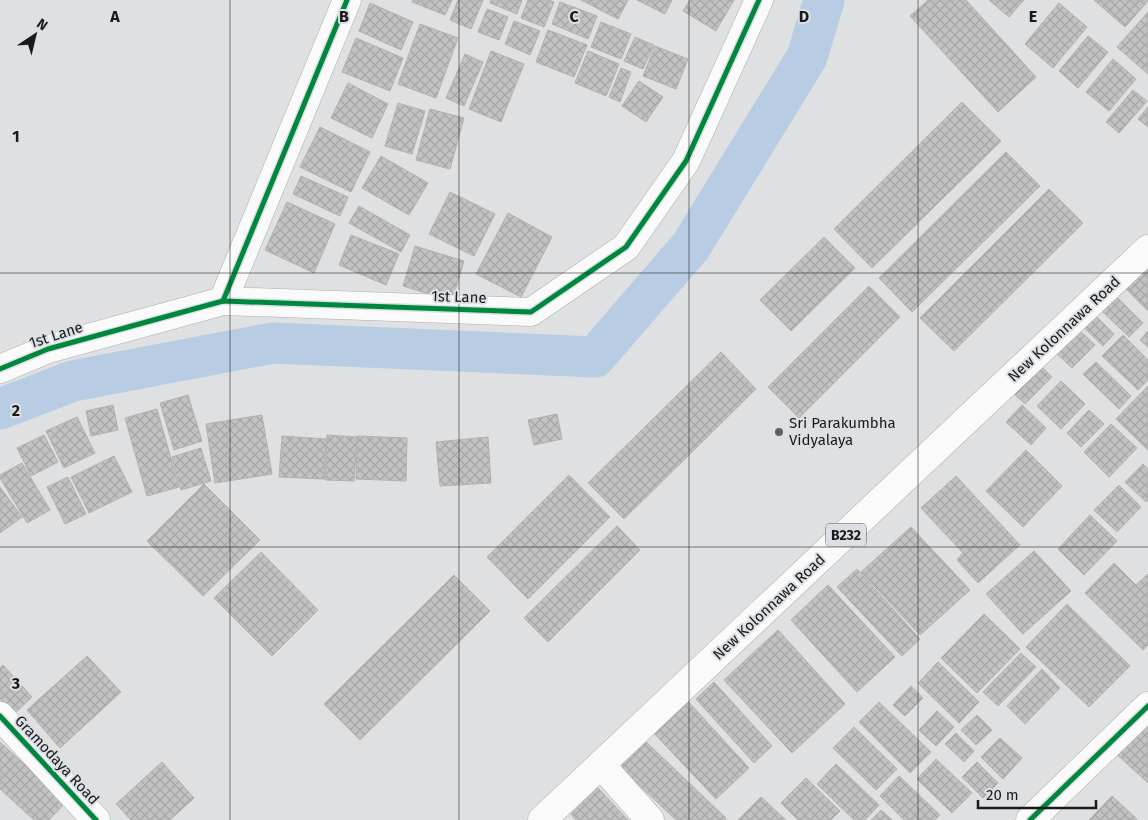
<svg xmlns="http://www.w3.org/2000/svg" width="1148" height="820" font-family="'Fira Sans',sans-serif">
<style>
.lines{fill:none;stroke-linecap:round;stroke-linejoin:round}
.canal{stroke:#b8cce4;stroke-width:41}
.building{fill:url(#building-cross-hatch);stroke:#b1b1b2}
.minor-casing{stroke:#adaeb0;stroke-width:29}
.primary-casing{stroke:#adaeb0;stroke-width:29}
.minor{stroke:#fafafb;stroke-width:28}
.primary{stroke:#fafafb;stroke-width:28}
.cycleway-casing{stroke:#dce0e4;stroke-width:8}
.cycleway{stroke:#00873e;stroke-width:5}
.grid{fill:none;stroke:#191a1c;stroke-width:1;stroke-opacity:0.55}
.poi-dot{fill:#5e5f61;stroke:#dce0e4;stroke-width:2}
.labels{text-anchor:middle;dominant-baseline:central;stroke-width:4;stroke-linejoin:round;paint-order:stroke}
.shield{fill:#dce0e4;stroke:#545558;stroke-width:1}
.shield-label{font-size:14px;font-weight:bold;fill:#191a1c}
.street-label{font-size:15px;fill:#191a1c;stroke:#dce0e4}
.poi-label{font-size:15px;fill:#191a1c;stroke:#dce0e4;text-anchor:start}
.grid-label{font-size:16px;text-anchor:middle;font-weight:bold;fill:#191a1c;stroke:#dce0e4;stroke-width:4;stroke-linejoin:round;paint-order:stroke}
</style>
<defs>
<pattern id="building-cross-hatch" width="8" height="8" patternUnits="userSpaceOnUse" patternTransform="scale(1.25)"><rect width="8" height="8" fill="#c2c2c3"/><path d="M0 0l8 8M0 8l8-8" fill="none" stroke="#a6a6a7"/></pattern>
</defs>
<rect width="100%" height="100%" fill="#dee0e2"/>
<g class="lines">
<!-- canal -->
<polyline class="canal" points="0,409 73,381 273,343 595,357 691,246 807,57 824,0"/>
</g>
<!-- building -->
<g class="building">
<polygon points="413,0 452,0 445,15 412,2"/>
<polygon points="458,0 483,0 471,29 450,20"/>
<polygon points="491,0 522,0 517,14 490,3"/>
<polygon points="528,0 549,0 554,2 544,27 521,18"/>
<polygon points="581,0 628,0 618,19"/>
<polygon points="637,0 672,0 665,14"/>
<polygon points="690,0 734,0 716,31 683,11"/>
<polygon points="928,0 966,0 1036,77 998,112 910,16"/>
<polygon points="989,0 1024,0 1009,17"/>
<polygon points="1094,0 1148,0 1148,1 1125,27"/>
<polygon points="560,2 597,16 588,39 552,24"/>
<polygon points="370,3 413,22 401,50 359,31"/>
<polygon points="1059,3 1087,27 1053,68 1025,44"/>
<polygon points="487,9 508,17 499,40 478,32"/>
<polygon points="1148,12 1148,74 1117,47"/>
<polygon points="514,21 540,31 530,55 505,44"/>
<polygon points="601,22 631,34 621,59 591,47"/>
<polygon points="420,24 458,38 436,98 398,84"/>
<polygon points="548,30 587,45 574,77 536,62"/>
<polygon points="1088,36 1108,52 1078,88 1059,71"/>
<polygon points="635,37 654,45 643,69 624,61"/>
<polygon points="356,38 403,58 390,91 342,72"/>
<polygon points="655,46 688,59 676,89 643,76"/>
<polygon points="491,51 524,64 501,122 469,109"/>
<polygon points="588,51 619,64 606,96 575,83"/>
<polygon points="465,54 483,62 464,106 446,98"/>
<polygon points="1113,59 1136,79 1109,111 1086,92"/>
<polygon points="621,68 631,72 620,102 609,97"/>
<polygon points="639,81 663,97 646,122 622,106"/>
<polygon points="348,83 388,104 372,138 331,118"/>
<polygon points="1133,90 1147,101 1119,133 1106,122"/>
<polygon points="962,102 1001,141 872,268 834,229"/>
<polygon points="398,103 425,111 412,154 385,146"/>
<polygon points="1148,107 1148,127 1138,119"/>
<polygon points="430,109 464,118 450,169 416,160"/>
<polygon points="320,127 370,152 351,192 300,167"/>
<polygon points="1006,152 1040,186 912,312 879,278"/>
<polygon points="381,156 428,183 409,215 362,188"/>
<polygon points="301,176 348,197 340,216 293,194"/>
<polygon points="1049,189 1083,223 954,351 920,318"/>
<polygon points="450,192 495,214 474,256 429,234"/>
<polygon points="287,202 335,224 314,273 265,250"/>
<polygon points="359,206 410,235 401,252 349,223"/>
<polygon points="508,213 552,237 521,297 476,274"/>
<polygon points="351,235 399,254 386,285 339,265"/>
<polygon points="824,237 855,268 791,331 760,300"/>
<polygon points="415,246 464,261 452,301 403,286"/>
<polygon points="1148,263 1148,311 1124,287"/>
<polygon points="869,286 900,317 799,418 768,387"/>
<polygon points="1113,293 1143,323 1129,337 1099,308"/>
<polygon points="1092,312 1114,334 1103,346 1080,324"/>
<polygon points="1077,328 1095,345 1072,368 1054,351"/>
<polygon points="1148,331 1148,347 1140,340"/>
<polygon points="1123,335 1148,360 1148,380 1138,390 1102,356"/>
<polygon points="721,352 756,389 624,519 588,483"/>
<polygon points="1096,362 1131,396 1119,409 1083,374"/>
<polygon points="1039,364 1052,377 1025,404 1012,392"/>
<polygon points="1061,381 1085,404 1061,429 1037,406"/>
<polygon points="1148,386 1148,450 1116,419"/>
<polygon points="188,395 202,441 174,450 160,403"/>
<polygon points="113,405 118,430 91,436 86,411"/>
<polygon points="1022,405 1046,428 1031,445 1006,422"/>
<polygon points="157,409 179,487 147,496 125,418"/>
<polygon points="1089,410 1104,424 1081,447 1067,433"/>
<polygon points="557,414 562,439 534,445 528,420"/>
<polygon points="262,415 272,474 215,483 206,424"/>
<polygon points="77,417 95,453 64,468 46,431"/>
<polygon points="1111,424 1137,448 1109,477 1084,452"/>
<polygon points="44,435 58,462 31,476 17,448"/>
<polygon points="327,435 357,437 354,481 325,480"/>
<polygon points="282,436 326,439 324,479 279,477"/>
<polygon points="357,436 407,438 406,481 356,479"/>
<polygon points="488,437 491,483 440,486 436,442"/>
<polygon points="201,448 211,481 181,490 172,457"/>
<polygon points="1026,450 1062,486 1023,527 986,491"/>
<polygon points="114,456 132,492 89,513 71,477"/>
<polygon points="22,463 50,510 27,523 0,478 0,475"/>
<polygon points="1143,464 1148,469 1148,500 1146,502 1125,482"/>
<polygon points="569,475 610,517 528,599 487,557"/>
<polygon points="956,476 1020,545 978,583 957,560 963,553 921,508"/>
<polygon points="68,477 86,514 65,524 47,487"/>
<polygon points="204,484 260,540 203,596 147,541"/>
<polygon points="1119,485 1141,507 1117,532 1094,510"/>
<polygon points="0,487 22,517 0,533"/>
<polygon points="1090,515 1117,541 1084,575 1058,549"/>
<polygon points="617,526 640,550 548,642 524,618"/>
<polygon points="911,527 970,590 920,635 861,572"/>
<polygon points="1034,551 1071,591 1023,634 986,594"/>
<polygon points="261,552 318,610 272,656 214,598"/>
<polygon points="1114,563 1136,585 1148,574 1148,645 1143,650 1085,593"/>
<polygon points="857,569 920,639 902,656 837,587"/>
<polygon points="454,575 490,611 360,740 324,704"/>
<polygon points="828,585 895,657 857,692 791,620"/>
<polygon points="1067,604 1130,666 1089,707 1026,647"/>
<polygon points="984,614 1020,649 977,693 941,658"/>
<polygon points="778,630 845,704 792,753 724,680"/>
<polygon points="1021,653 1036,667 998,706 983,692"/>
<polygon points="87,656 121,692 60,748 27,710"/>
<polygon points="938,662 979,702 959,723 918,683"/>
<polygon points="3,665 32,697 14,714 0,699 0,668"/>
<polygon points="1042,669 1060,688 1025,724 1007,706"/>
<polygon points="714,682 772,746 754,763 696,699"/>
<polygon points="911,686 923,698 905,716 893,705"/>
<polygon points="685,698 749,768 716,799 651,730"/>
<polygon points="879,702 931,752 910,773 859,722"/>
<polygon points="937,711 954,727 936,746 919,730"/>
<polygon points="1148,714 1148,783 1113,751"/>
<polygon points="977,715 992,730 976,745 961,730"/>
<polygon points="854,727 897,769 876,790 833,748"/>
<polygon points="956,733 974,751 964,762 945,744"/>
<polygon points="1000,738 1022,758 1003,779 981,757"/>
<polygon points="644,740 726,818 725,820 676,820 619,766"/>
<polygon points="0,742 66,802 49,820 34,820 0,789"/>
<polygon points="936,759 972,793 952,813 917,779"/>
<polygon points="162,762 194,798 170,820 131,820 116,804"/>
<polygon points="977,762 998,783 983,798 962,777"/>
<polygon points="836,764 879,805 865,820 854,820 817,784"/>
<polygon points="899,776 940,815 935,820 904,820 880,796"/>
<polygon points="806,778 840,811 831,820 798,820 781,803"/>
<polygon points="598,788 628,820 576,820 571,814"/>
<polygon points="1112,796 1137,819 1135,820 1089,820"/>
<polygon points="761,797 786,820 738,820"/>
<polygon points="881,810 892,820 871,820"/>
</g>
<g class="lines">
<!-- minor casing -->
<g class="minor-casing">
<g id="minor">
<polyline points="223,301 347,0"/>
<polyline points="0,369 48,349 223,301 531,312 626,247 686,161 759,0"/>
<polyline points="0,716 96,820"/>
<polyline points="602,766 650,820"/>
<polyline points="1030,820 1148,706"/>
</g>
</g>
<!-- primary casing -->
<g class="primary-casing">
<polyline id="primary" points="542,820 1148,249"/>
</g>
<!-- minor -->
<use href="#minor" class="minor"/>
<!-- primary -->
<use href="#primary" class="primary"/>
<!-- cycleway casing -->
<g class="cycleway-casing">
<g id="cycleway">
<polyline points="223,301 347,0"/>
<polyline points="0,369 48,349 223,301 531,312 626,247 686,161 759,0"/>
<polyline points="0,716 96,820"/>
<polyline points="1030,820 1148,706"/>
</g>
</g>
<!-- cycleway -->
<use href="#cycleway" class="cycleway"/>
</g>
<!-- grid -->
<path class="grid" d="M230,0V820M459,0V820M689,0V820M918,0V820M0,273H1148M0,547H1148"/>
<!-- markers -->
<circle class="poi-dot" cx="779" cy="432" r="5"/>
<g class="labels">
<!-- shield labels -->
<rect class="shield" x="826" y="523.5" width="40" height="23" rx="4"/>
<g class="shield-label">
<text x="846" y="535">B232</text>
</g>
<!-- street labels -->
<g class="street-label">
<text transform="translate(459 297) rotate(2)">1st Lane</text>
<text transform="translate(1064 329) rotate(-43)">New Kolonnawa Road</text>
<text transform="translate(56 335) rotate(-18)">1st Lane</text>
<text transform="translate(769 607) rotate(-43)">New Kolonnawa Road</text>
<text transform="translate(57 760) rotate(47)">Gramodaya Road</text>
</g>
<!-- poi labels -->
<g class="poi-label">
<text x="789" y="423">Sri Parakumbha<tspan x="789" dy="17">Vidyalaya</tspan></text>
</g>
</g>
<g class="grid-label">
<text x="115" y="22">A</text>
<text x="344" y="22">B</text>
<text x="574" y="22">C</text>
<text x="804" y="22">D</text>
<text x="1033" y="22">E</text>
<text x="16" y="142">1</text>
<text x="16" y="416">2</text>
<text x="16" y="689">3</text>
</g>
<!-- north arrow -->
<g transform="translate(35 35) rotate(35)" stroke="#dce0e4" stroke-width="4" paint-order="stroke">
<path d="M0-4L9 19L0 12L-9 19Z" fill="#191a1c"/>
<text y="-8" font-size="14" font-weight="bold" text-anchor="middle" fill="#191a1c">N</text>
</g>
<!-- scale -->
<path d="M978 800v8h118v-8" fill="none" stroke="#191a1c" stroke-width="2.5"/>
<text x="986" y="800" font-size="15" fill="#191a1c" stroke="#dce0e4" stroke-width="4" paint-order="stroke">20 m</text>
</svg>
